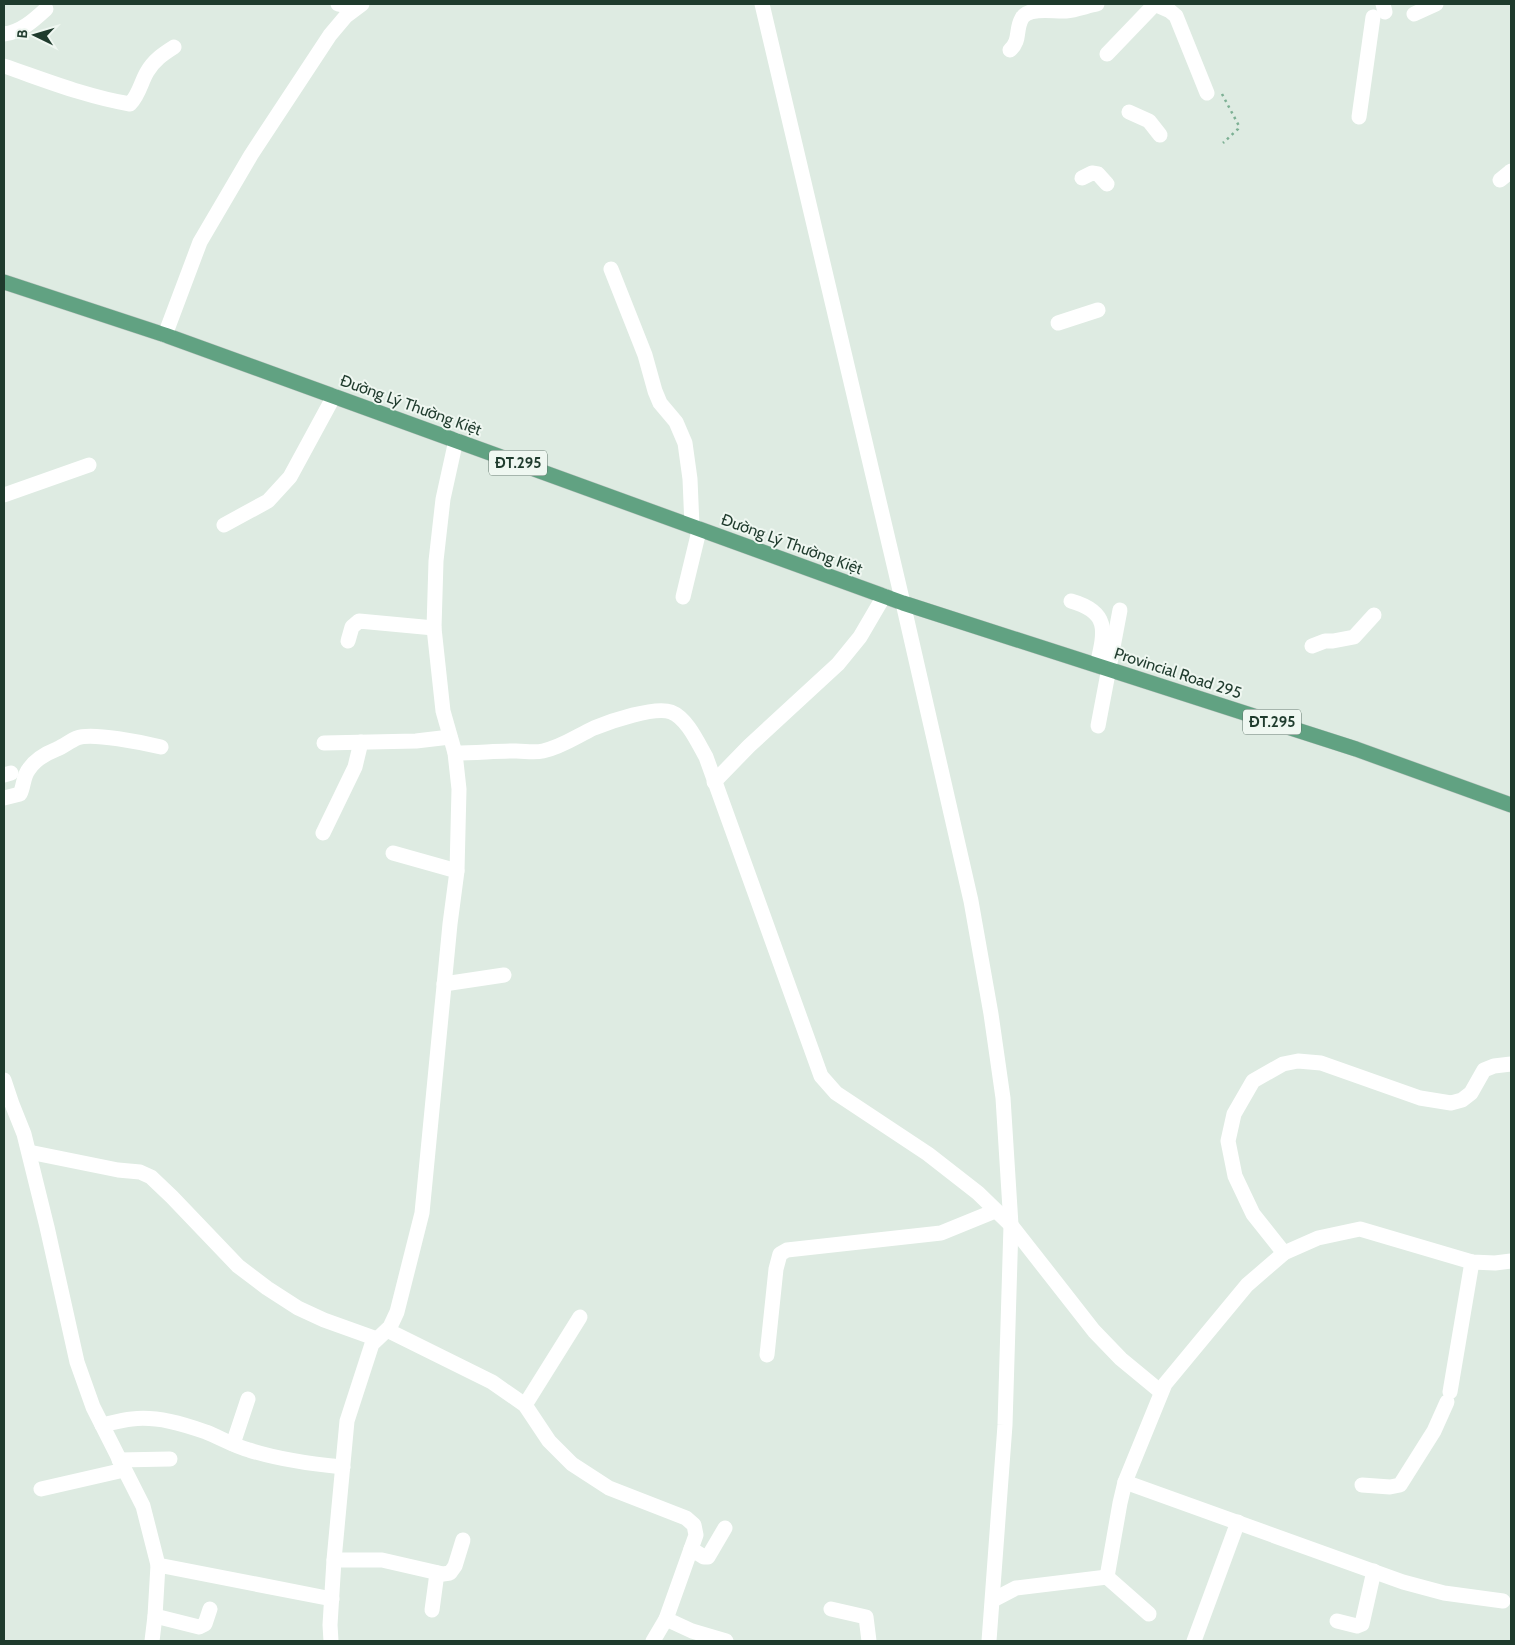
<svg xmlns="http://www.w3.org/2000/svg" width="1515" height="1645" font-family="Cabin,sans-serif">
<style>
.lines{fill:none;stroke-linecap:round;stroke-linejoin:round}
.major-casing{stroke:#c0c8c4;stroke-width:16}
.path{stroke:#7db094;stroke-width:2.5;stroke-dasharray:2.5 4;stroke-linecap:butt}
.minor{stroke:#fff;stroke-width:15}
.major{stroke:#61a282;stroke-width:15}
.labels{text-anchor:middle;dominant-baseline:central;stroke-width:4;stroke-linejoin:round;paint-order:stroke}
.shield{fill:#eff7f1;stroke:#5d7368;stroke-width:1}
.shield-label{font-size:15px;font-weight:bold;fill:#1f3b2d}
.street-label{font-size:16px;fill:#1f3b2d;stroke:#eff7f1}
</style>
<rect width="100%" height="100%" fill="#deebe2"/>
<g class="lines">
<!-- major casing -->
<g class="major-casing">
<polyline id="major" points="4,282 165,335 903,603 1356,749 1511,805"/>
</g>
<!-- path -->
<polyline class="path" points="1222,94 1239,126 1238,129 1223,143"/>
<!-- minor -->
<g class="minor">
<polyline points="338,4 356,8"/>
<polyline points="762,4 903,603 971,901 991,1014 1003,1098 1011,1225 1005,1425 989,1641"/>
<polyline points="1154,4 1170,11 1176,16 1207,93"/>
<polyline points="1383,4 1385,12"/>
<polyline points="1414,14 1436,4"/>
<path d="M4,34C21,32 34,20 46,9"/>
<path d="M1010,50C1021,40 1015,30 1022,18C1029,6 1054,12 1066,11C1076,10 1087,6 1097,4"/>
<polyline points="1107,54 1155,4"/>
<path d="M4,66C45,80 87,97 130,104C139,95 141,82 147,72C154,60 163,54 174,47"/>
<polyline points="1129,112 1149,121 1160,135"/>
<polyline points="1359,117 1373,17"/>
<polyline points="1082,178 1092,173 1098,174 1107,184"/>
<polyline points="1500,180 1511,171"/>
<polyline points="611,269 645,355 655,391 660,403 676,422 685,443 690,479 692,526"/>
<polyline points="1058,323 1098,310"/>
<polyline points="165,335 200,242 251,155 330,35 346,16 362,4"/>
<polyline points="4,495 89,465"/>
<polyline points="224,525 268,501 290,477 334,396"/>
<polyline points="683,597 698,535 697,528"/>
<path d="M1071,601C1110,612 1105,631 1097,665"/>
<polyline points="348,641 352,627 359,621 434,628"/>
<polyline points="1312,646 1325,641 1333,641 1354,637 1374,615"/>
<polyline points="1098,726 1120,610"/>
<polyline points="324,743 416,741 450,737"/>
<path d="M455,753C476,753 496,751 516,751C525,751 534,753 543,751C562,747 577,736 594,728C611,721 655,706 671,712C687,718 698,743 706,757L821,1076L836,1093L928,1154L978,1193L1011,1225L1094,1331L1121,1359L1161,1392"/>
<polyline points="4,775 11,773"/>
<polyline points="714,782 749,746 838,664 860,637 884,596"/>
<path d="M4,798L20,794C24,786 23,776 29,769C35,760 47,753 57,749C64,746 70,741 77,738C92,732 144,743 161,747"/>
<polyline points="323,833 355,767 361,742"/>
<polyline points="393,853 457,871"/>
<polyline points="444,984 504,975"/>
<polyline points="4,1080 12,1104 24,1134 47,1227 77,1362 93,1407 143,1506 158,1565 155,1616 152,1641"/>
<polyline points="29,1152 118,1170 140,1172 151,1177 172,1197 238,1266 267,1288 298,1308 324,1320 377,1339"/>
<polyline points="1284,1253 1253,1214 1235,1176 1228,1141 1234,1114 1253,1081 1283,1064 1298,1061 1321,1063 1420,1098 1451,1103 1462,1100 1471,1093 1484,1070 1494,1066 1511,1064"/>
<polyline points="387,1330 492,1382 525,1405 549,1441 572,1464 609,1488 686,1518 694,1525 696,1535 666,1619 692,1631 726,1641"/>
<polyline points="767,1355 776,1269 780,1254 787,1250 941,1233 995,1211"/>
<polyline points="1450,1392 1472,1262"/>
<polyline points="525,1405 580,1317"/>
<path d="M102,1425C111,1423 122,1420 132,1419C157,1416 183,1424 206,1432C221,1438 234,1446 249,1450C280,1460 311,1464 343,1467"/>
<polyline points="233,1444 248,1399"/>
<polyline points="119,1460 170,1459"/>
<polyline points="1125,1482 1403,1582 1444,1593 1503,1601"/>
<polyline points="1362,1485 1390,1487 1400,1485 1434,1431 1447,1402"/>
<polyline points="41,1489 124,1470"/>
<polyline points="691,1549 704,1557 708,1557 725,1528"/>
<polyline points="334,1560 382,1560 443,1574 450,1573 455,1566 463,1540"/>
<polyline points="158,1565 332,1599"/>
<polyline points="1107,1577 1120,1503 1125,1482 1165,1384 1247,1285 1284,1253 1318,1238 1360,1229 1472,1262 1495,1263 1511,1261"/>
<polyline points="993,1600 1016,1588 1107,1577 1149,1614"/>
<polyline points="831,1609 866,1617 869,1641"/>
<polyline points="432,1610 437,1573"/>
<polyline points="155,1616 199,1627 205,1624 210,1609"/>
<polyline points="1337,1621 1357,1626 1362,1624 1374,1571"/>
<polyline points="331,1641 330,1625 334,1560 347,1421 372,1344 390,1327 397,1312 422,1213 450,924 457,871 459,789 455,753 443,711 434,628 436,561 443,499 456,440"/>
<polyline points="653,1641 666,1619"/>
<polyline points="1194,1641 1238,1522"/>
</g>
<!-- major -->
<use href="#major" class="major"/>
</g>
<g class="labels">
<!-- shield labels -->
<g class="shield">
<rect x="489" y="450.5" width="58" height="25" rx="4"/>
<rect x="1243" y="709.5" width="58" height="25" rx="4"/>
</g>
<g class="shield-label">
<text x="518" y="463">ĐT.295</text>
<text x="1272" y="722">ĐT.295</text>
</g>
<!-- street labels -->
<g class="street-label">
<text transform="translate(411 405) rotate(20)">Đường Lý Thường Kiệt</text>
<text transform="translate(792 544) rotate(20)">Đường Lý Thường Kiệt</text>
<text transform="translate(1178 673) rotate(18)">Provincial Road 295</text>
</g>
</g>
<!-- border -->
<rect width="1515" height="1645" fill="none" stroke="#1f3b2d" stroke-width="10"/>
<!-- north arrow -->
<g transform="translate(35 35) rotate(275)" stroke="#eff7f1" stroke-width="4" paint-order="stroke">
<path d="M0-4L9 19L0 12L-9 19Z" fill="#1f3b2d"/>
<text y="-8" font-size="14" font-weight="bold" text-anchor="middle" fill="#1f3b2d">B</text>
</g>
</svg>
